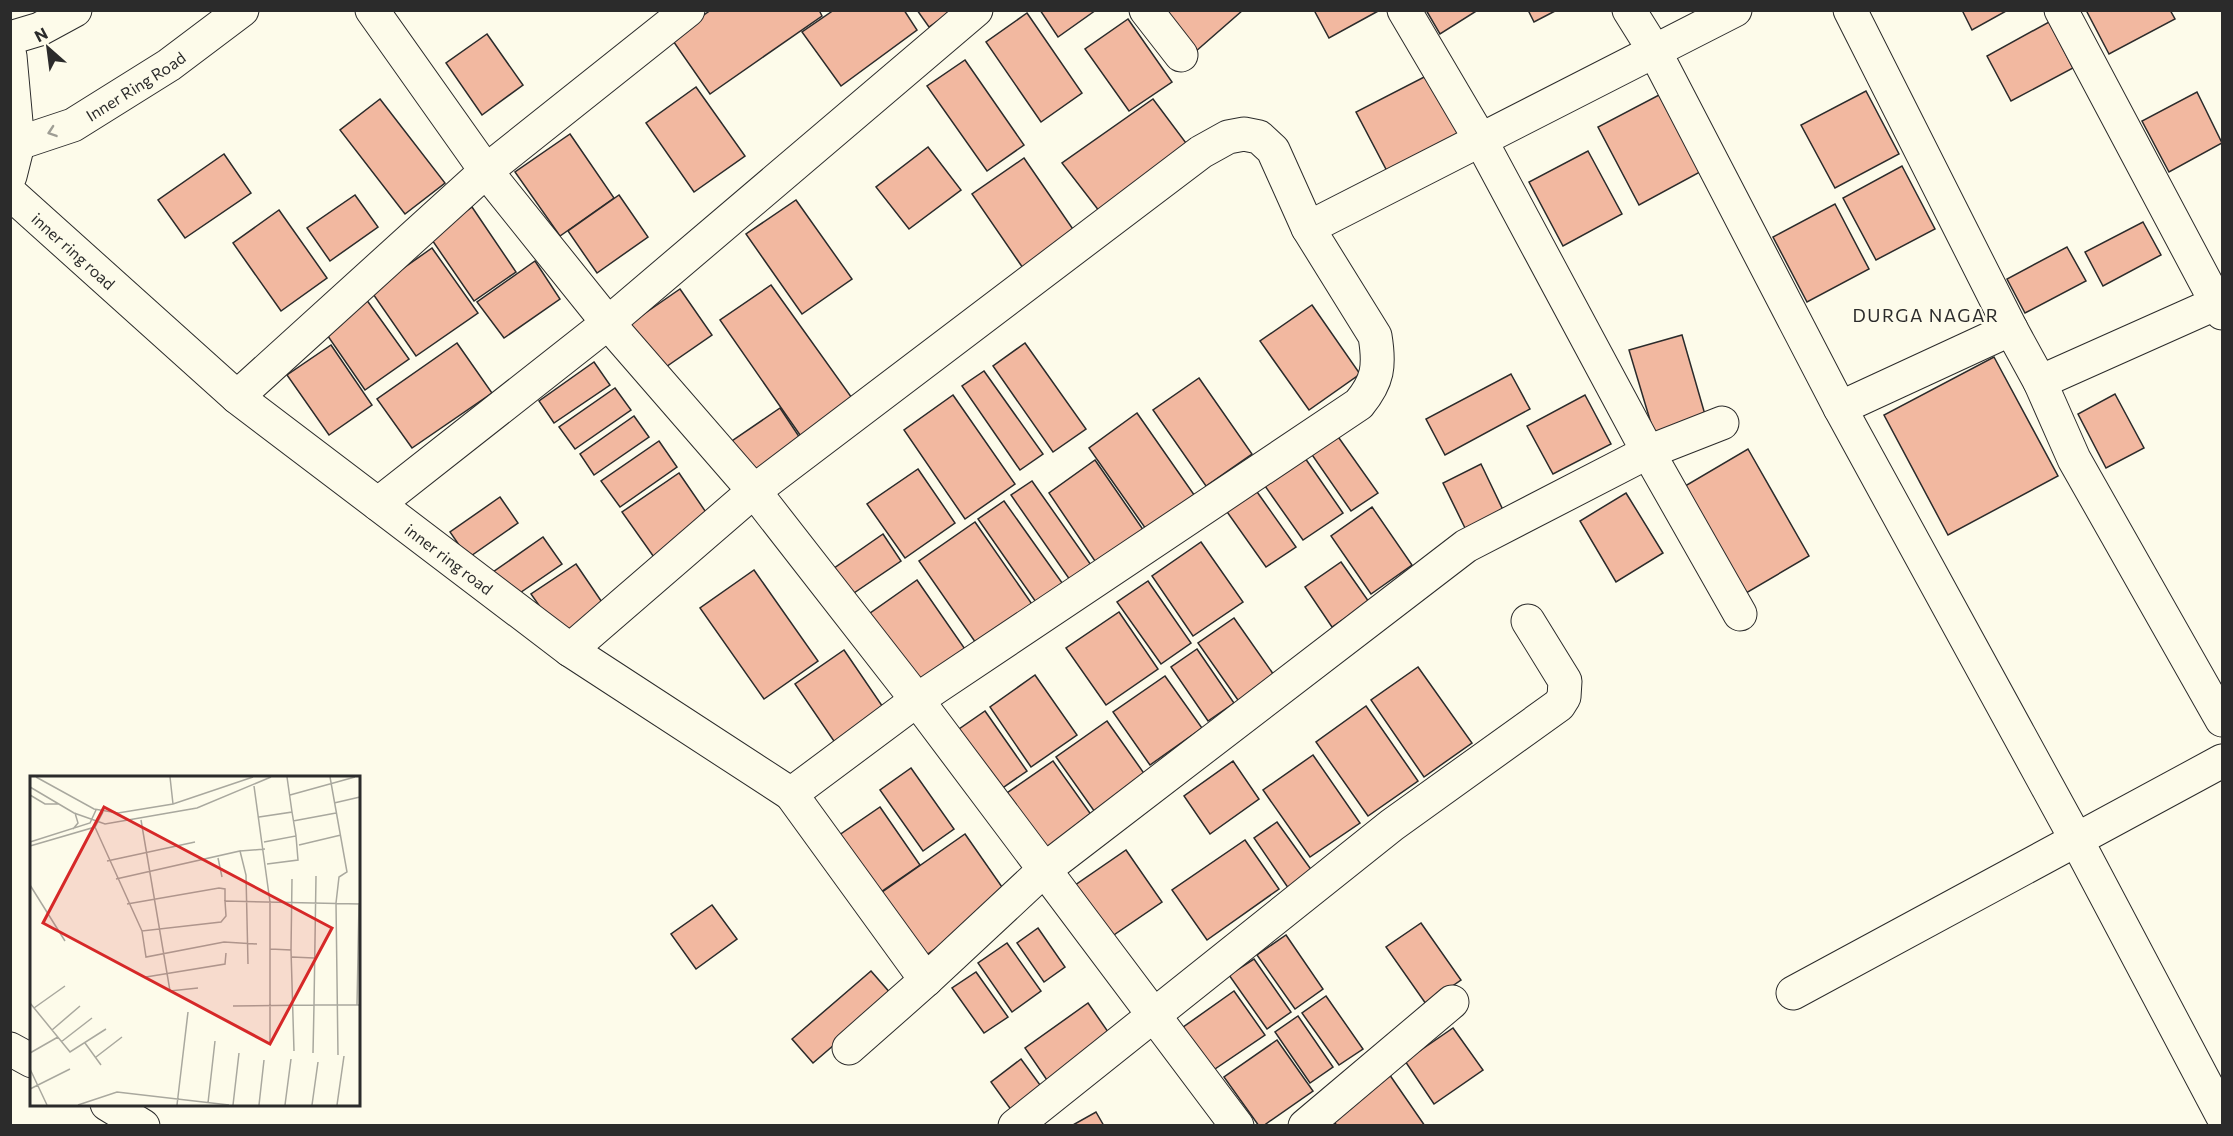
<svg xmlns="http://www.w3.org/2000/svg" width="2233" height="1136" font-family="Commissioner,sans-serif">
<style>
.building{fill:#f2b8a0;stroke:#2b2b2b;stroke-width:1.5}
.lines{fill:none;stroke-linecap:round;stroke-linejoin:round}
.minor-casing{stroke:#2b2b2b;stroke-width:35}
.primary-casing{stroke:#2b2b2b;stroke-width:35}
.trunk-casing{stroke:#2b2b2b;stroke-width:35}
.minor{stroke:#fdfbea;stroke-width:33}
.primary{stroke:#fdfbea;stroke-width:33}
.trunk{stroke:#fdfbea;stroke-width:33}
.oneway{stroke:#9e9d94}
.labels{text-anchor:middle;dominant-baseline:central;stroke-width:4.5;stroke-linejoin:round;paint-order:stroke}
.street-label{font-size:16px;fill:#2b2b2b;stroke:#fdfbea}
.neighbourhood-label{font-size:18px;letter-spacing:1.5px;fill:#2b2b2b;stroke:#fdfbea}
.inset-road{fill:none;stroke:#a9a89e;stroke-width:1.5}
.view{fill:#d62828;fill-opacity:0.15;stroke:#d62828;stroke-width:3}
.inset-edge{fill:none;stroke:#2b2b2b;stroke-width:3}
</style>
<rect width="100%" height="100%" fill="#fdfbea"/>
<!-- building -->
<g class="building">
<polygon points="711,10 819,10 822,16 710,94 671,38"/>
<polygon points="834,10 904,10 917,30 841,86 802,32"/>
<polygon points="917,10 953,10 929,27"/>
<polygon points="1040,10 1096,10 1058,37"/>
<polygon points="1159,10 1243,10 1195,52"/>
<polygon points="1314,10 1380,10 1329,38"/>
<polygon points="1426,10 1478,10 1440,34"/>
<polygon points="1528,10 1557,10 1534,22"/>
<polygon points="1962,10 2008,10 1972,30"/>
<polygon points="2086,10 2170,10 2175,19 2109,54"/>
<polygon points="1027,13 1082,93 1041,122 986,42"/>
<polygon points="1128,19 1172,82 1129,111 1085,49"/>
<polygon points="2049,22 2073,68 2011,101 1987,56"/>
<polygon points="487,34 523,85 482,115 446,63"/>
<polygon points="965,60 1024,145 987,171 927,86"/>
<polygon points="1430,74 1461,134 1388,173 1356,112"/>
<polygon points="696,87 745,156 694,192 646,123"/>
<polygon points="1866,91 1899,154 1835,188 1801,125"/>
<polygon points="2197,92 2222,143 2169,172 2142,121"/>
<polygon points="1659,95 1700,172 1639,205 1598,127"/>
<polygon points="380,99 445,183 405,214 340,130"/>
<polygon points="1153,99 1192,151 1103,216 1062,163"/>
<polygon points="570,134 614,198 560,236 515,172"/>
<polygon points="928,147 961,190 909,229 876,187"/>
<polygon points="1588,151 1622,214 1563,246 1529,182"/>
<polygon points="224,154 251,193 185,238 158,200"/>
<polygon points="1024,158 1077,235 1025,271 972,194"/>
<polygon points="1902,166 1935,229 1876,260 1843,198"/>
<polygon points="355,195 378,227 330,261 307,228"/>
<polygon points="619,195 648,237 597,273 568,231"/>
<polygon points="796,200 852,279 802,314 746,234"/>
<polygon points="1835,204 1869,269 1807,302 1773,237"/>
<polygon points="472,207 516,272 474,301 430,237"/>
<polygon points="279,210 327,278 281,311 233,243"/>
<polygon points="2143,222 2161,255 2103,286 2085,252"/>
<polygon points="2067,247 2086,281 2025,313 2007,279"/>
<polygon points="432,248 478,313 416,356 371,291"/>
<polygon points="535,261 560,299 504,338 477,302"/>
<polygon points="771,285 857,405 807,445 720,320"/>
<polygon points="680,289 712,335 660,371 628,325"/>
<polygon points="366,299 409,359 365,390 323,329"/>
<polygon points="1312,305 1360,374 1309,410 1260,341"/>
<polygon points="1682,335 1708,425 1656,440 1629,350"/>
<polygon points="457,343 492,393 412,448 377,399"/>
<polygon points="1025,343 1086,429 1053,452 993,366"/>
<polygon points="331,345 372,405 329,435 287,375"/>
<polygon points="1994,357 2058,476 1948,535 1884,415"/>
<polygon points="594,362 610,385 554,423 539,401"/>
<polygon points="984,371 1043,454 1020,470 962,386"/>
<polygon points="1511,374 1530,409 1445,455 1426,419"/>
<polygon points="1199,378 1252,454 1206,486 1153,410"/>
<polygon points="615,388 631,410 575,449 559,427"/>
<polygon points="2115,394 2144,448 2106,468 2078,414"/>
<polygon points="953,395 1015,484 965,519 904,430"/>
<polygon points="1585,395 1611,444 1553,474 1527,426"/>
<polygon points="780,408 804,444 754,478 729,443"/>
<polygon points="1137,413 1197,499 1148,532 1089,448"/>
<polygon points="634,416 649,437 594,475 580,454"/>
<polygon points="1334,431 1378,493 1351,511 1308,449"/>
<polygon points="659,441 677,467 620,507 601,481"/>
<polygon points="1748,449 1809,556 1741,596 1680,489"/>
<polygon points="1305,458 1343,513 1303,540 1265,486"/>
<polygon points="1095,460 1144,531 1097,564 1049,493"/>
<polygon points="1481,464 1504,512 1466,530 1443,483"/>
<polygon points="918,469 955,523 905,558 867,504"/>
<polygon points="679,473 712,521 656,560 622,512"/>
<polygon points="1032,481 1091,565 1070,580 1011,495"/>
<polygon points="1255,489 1296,547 1266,567 1225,509"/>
<polygon points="1626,493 1663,553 1616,582 1580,521"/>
<polygon points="500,497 518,523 468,558 450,532"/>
<polygon points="1004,501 1065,587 1038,605 978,519"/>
<polygon points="1372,507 1412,565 1371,594 1331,536"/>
<polygon points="975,522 1034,607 978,646 919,561"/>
<polygon points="883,534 901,561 848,597 830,571"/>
<polygon points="543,537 562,564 511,599 493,572"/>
<polygon points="1201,542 1243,602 1193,636 1152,576"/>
<polygon points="1341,562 1369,602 1332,627 1305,587"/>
<polygon points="576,564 608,611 564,641 531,594"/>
<polygon points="754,570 818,661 764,699 700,608"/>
<polygon points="917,580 967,652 916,687 866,616"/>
<polygon points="1148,581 1191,643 1161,664 1117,602"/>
<polygon points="1119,612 1158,669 1106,705 1066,648"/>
<polygon points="1234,618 1276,678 1240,703 1198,643"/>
<polygon points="1197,649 1234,703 1208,721 1171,667"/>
<polygon points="844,650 887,713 838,747 795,684"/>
<polygon points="1418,667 1472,743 1424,777 1371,700"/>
<polygon points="1035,675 1077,735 1031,767 990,707"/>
<polygon points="1165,676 1202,728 1150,765 1113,712"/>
<polygon points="1366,706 1418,781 1368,816 1316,742"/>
<polygon points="985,711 1027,771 991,796 949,736"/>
<polygon points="1107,721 1148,779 1097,815 1056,757"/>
<polygon points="1313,755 1360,823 1310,857 1263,790"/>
<polygon points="1053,761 1097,823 1048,857 1004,795"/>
<polygon points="1233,761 1259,799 1210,834 1184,796"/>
<polygon points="911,768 954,829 923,851 880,790"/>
<polygon points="880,807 920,865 872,898 832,840"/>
<polygon points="1277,822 1315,875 1291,892 1254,838"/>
<polygon points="965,834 1009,897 922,958 878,895"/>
<polygon points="1245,840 1279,889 1207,940 1172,890"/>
<polygon points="1126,850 1162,902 1105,941 1068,890"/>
<polygon points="712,905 737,939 696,969 671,934"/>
<polygon points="1421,923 1461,980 1426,1004 1386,947"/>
<polygon points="1038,928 1065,967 1044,982 1017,943"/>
<polygon points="1286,935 1323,989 1295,1009 1257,955"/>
<polygon points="1007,943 1041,991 1012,1012 978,963"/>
<polygon points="1254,959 1291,1012 1267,1029 1229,975"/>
<polygon points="871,971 892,995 813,1063 792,1039"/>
<polygon points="976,972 1008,1017 984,1033 952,988"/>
<polygon points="1234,991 1265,1035 1209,1073 1179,1030"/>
<polygon points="1326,996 1363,1049 1339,1065 1302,1013"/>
<polygon points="1088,1003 1113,1039 1049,1083 1025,1048"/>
<polygon points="1298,1016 1333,1067 1310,1083 1275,1032"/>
<polygon points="1453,1028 1483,1070 1434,1104 1405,1061"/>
<polygon points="1277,1040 1313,1091 1263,1126 1259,1126 1224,1077"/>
<polygon points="1021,1059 1043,1089 1012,1111 991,1082"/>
<polygon points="1387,1071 1425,1126 1337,1126 1328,1112"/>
<polygon points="1096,1112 1104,1126 1071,1126"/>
</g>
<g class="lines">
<!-- minor casing -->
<g class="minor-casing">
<g id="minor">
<polyline points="372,10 486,171 608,323 754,491 917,700 1237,1126"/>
<polyline points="1146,10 1181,55"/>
<polyline points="1404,10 1480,139 1648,452 1740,614"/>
<polyline points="1629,10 1654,50 1840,408 2076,839 2222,1115"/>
<polyline points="1850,10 2011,329"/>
<polyline points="2061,10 2222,313"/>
<path id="s1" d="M10,193L237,397L570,650L791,794L917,700L1359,404C1378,381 1380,366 1375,336L1308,228L1735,10"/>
<polyline points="2040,382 2217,303"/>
<polyline points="237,397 486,171 688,10"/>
<polyline points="1840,408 2011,329 2040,382 2074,459 2222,720"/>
<polyline points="378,504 608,323 976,10"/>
<polyline points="570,650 754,491 1201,152 1228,137 1244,134 1259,137 1273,150 1308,228"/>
<polyline points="791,794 926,980 1044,870 1466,546 1648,452 1722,423"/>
<polyline points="1793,993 2222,761"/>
<polyline points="849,1048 926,980"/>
<polyline points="10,1049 32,1061"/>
<polyline points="107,1104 143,1126"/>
<polyline points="1015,1126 1392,825 1559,705 1564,697 1565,681 1528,621"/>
<polyline points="1305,1126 1452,1002"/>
</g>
</g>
<!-- primary casing -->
<g class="primary-casing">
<polyline id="primary" points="10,56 18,144 10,176"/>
</g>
<!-- trunk casing -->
<g class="trunk-casing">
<g id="trunk">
<polyline points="10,38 40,29 75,10"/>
<path id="s2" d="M10,146L73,125L169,65L242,10"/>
</g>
</g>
<!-- minor -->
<use href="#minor" class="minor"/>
<!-- primary -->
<use href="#primary" class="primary"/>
<!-- trunk -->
<use href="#trunk" class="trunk"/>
</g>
<!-- one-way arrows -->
<defs><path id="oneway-chevron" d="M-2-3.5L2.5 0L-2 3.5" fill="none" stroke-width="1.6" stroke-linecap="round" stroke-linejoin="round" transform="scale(1.5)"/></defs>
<use class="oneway" href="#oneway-chevron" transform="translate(52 132) rotate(161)"/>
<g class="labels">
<!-- street labels -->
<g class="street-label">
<text stroke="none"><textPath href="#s2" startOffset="140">Inner Ring Road</textPath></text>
<text stroke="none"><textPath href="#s1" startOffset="86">inner ring road</textPath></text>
<text stroke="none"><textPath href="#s1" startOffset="572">inner ring road</textPath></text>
</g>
<!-- neighbourhood labels -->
<g class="neighbourhood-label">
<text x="1926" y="315">DURGA NAGAR</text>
</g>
</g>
<!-- overview -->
<g transform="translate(30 776)">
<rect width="330" height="330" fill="#fdfbea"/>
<path class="inset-road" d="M6,1L64,33L88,37L143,28L223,1M140,1L143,28M300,1L317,96L309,101L306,127L308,279M224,10L240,126V269M0,11L44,37L75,48L167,32L241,1M0,19L15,28H29M260,19L325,1M304,27L330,21M229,41L262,36L257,1M111,44L140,215L168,212M263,45L306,37M64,49L112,155L191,146L196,140L195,125L330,128M43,53L48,47L45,37M0,66L60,47L66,34M234,66L266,60L262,36M269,69L311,59M0,70L65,51L73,36M210,75L235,73M188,82L192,101M77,85L165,66M237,88L268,84L266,60M286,100L284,229H330M86,103L210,75L216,99L218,188M0,109L35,165M97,128L189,112L195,113V125M112,155L116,181L194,166L227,168M240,173L261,174L264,275M261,174L262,103M262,181L284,182M116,201L195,188L196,177M0,227L40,276L76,253M327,229L329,127M203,230L284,229L283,277M4,232L35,210M22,254L50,230M31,266L62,242M55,267L71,289M0,277L28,261M66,281L92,261M0,293L17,329M0,313L40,293M178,327L185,265M48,329L87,316L199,329M147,329L158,236M203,329L209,277M229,329L234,284M255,329L261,283M282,329L288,286M307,329L314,280"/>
<path class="view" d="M74,31L302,152L240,268L13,147Z"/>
<rect width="330" height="330" class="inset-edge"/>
</g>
<!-- border -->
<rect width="2233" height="1136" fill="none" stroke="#2b2b2b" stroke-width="24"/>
<!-- north arrow -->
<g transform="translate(48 48) rotate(332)" stroke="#fdfbea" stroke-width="4.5" paint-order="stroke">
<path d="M0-4.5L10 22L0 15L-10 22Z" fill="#2b2b2b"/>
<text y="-9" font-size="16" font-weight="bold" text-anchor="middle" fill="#2b2b2b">N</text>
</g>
</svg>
